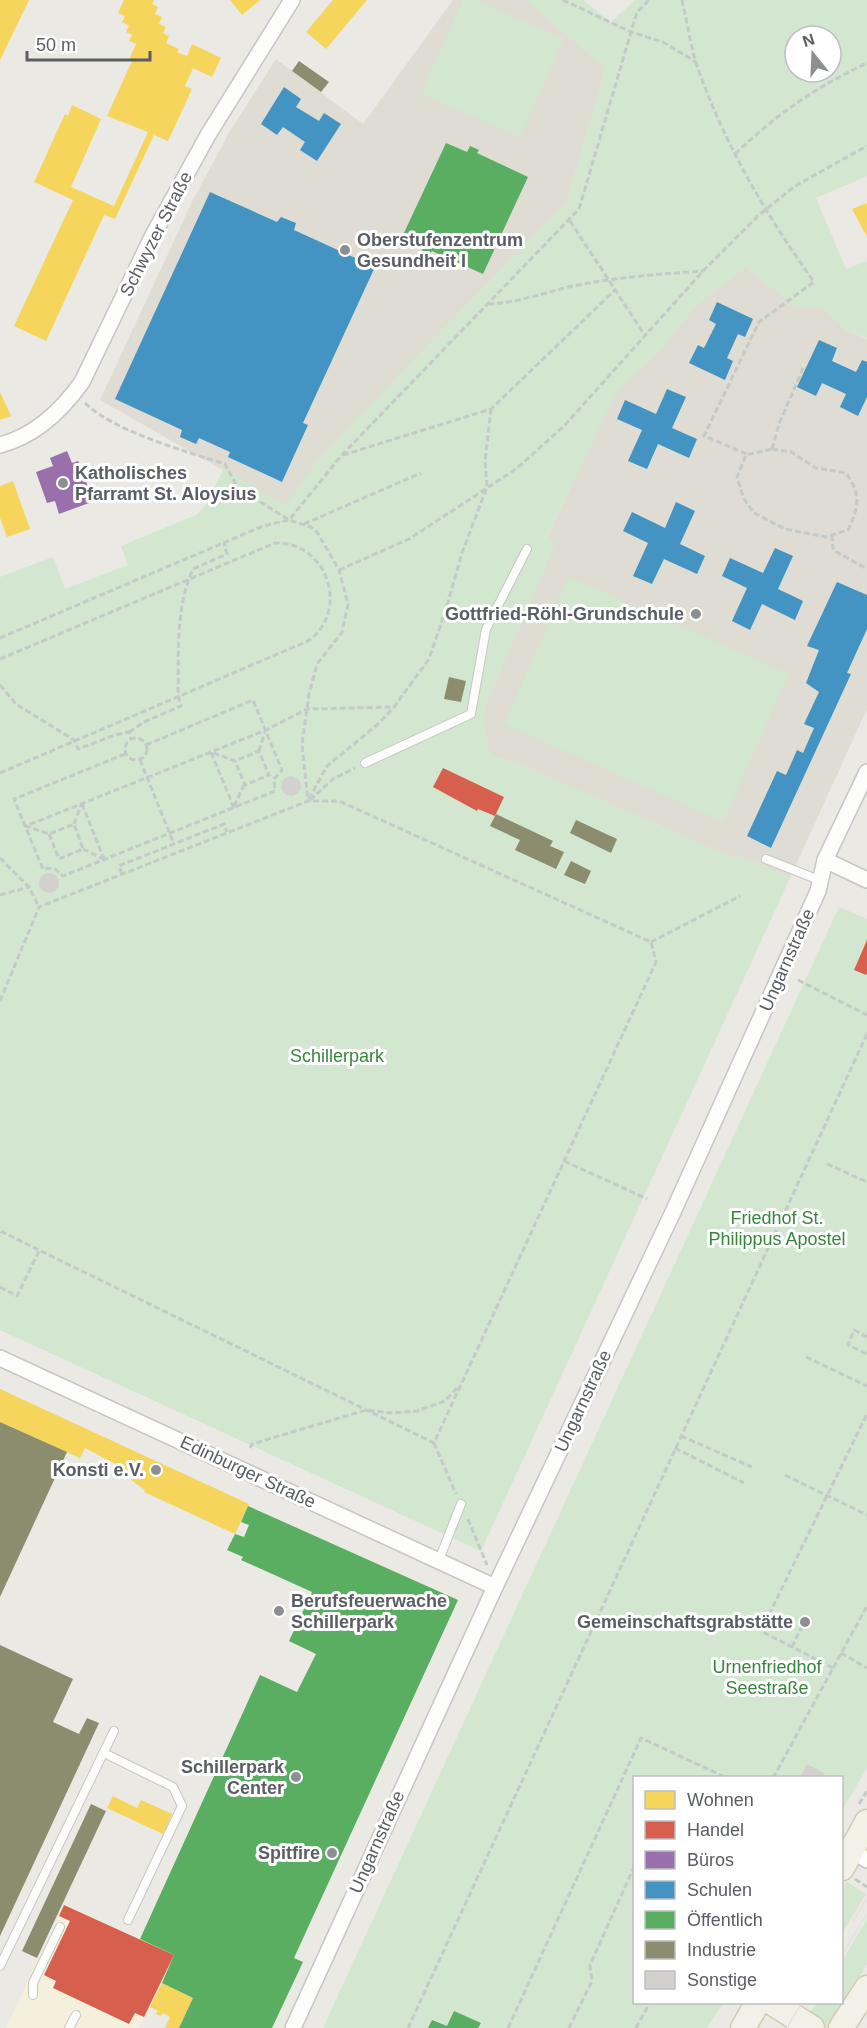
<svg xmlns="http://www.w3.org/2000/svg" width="867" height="2028" font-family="Arial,sans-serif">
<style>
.commercial{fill:#f4f0dc}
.education{fill:#dedcd3}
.green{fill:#d2e6d0;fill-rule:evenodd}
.homes{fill:#f6d55c}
.shops{fill:#d6604d}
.offices{fill:#9970ab}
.schools{fill:#4393c3}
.public{fill:#5aae61}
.industry{fill:#8c8c6e}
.building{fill:#d2d1ce}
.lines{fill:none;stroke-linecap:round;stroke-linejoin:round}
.lane-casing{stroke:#c6c6c5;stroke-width:10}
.street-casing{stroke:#c6c6c5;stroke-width:18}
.primary-casing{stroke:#d2cbb2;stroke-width:27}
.path{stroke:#c4cac7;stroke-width:3;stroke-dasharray:6 3;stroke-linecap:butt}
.lane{stroke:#fcfcfb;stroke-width:8}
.street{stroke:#fcfcfb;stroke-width:15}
.primary{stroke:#f2f1e7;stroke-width:24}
.tram{stroke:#e2e2e1;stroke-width:1.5}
.poi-dot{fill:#8c8e90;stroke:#fff;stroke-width:2}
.labels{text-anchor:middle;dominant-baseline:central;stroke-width:6;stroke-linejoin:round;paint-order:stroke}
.street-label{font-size:18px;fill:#5a5d62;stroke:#fff}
.poi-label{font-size:18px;font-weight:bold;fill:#5a5d62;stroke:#fff;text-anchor:end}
.park-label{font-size:18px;fill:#36853d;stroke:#fff}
</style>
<rect width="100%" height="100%" fill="#eae9e4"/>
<!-- commercial -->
<polygon class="commercial" points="64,1904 174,1955 139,2028 6,2028"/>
<!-- education -->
<g class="education">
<polygon points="453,0 526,0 606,68 567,201 317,461 286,506 100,400 192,202 230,131 276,59 363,124"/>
<polygon points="746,267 798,308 823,308 846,330 867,339 867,709 790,878 739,855 736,859 514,762 490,756 484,726 484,709 555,543 547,538 614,395 661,349 695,306"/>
</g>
<!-- green -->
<g class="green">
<polygon points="463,0 476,0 564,39 520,137 421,94"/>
<path d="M526,0H583L611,22L635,0H867V176L816,198L846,269L866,261L867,264V338L846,330L823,308H798L746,267L695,306L661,349L614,396L547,537L556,543L484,709V726L490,756L514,762L736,859L739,855L790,878L481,1551L0,1330V577L53,557L65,589L128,565L121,546L196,515L203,509L224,469L286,505L317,461L567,201L606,68ZM795,36H831V72H795Z"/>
<polygon points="569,577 789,674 723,822 504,724"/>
<polygon points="839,907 867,919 867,1768 842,1810 842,1778 634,1778 634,2002 723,2003 707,2028 323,2028"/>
<polygon points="847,1882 866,1894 842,1933 842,1890"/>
<polygon points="867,1919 867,1964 828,2028 808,2016 816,2003 842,2002 842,1961"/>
</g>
<!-- homes -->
<g class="homes">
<polygon points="0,0 29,0 0,60"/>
<polygon points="124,0 154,0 152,4 158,7 155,14 162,17 159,24 166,27 163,33 169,36 166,43 179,49 177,52 187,56 192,44 221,58 212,77 193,68 185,86 192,89 168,141 154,135 115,219 104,215 46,341 14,326 73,200 34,182 65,114 68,116 72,105 101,119 71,187 114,206 148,132 107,116 132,61 129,60 136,44 129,41 132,35 126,32 129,26 122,22 125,16 118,13"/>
<polygon points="230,0 260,0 242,15"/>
<polygon points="333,0 367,0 326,49 306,32"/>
<polygon points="867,203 867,237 852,209"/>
<polygon points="0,392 11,416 0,420"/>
<polygon points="13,481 30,529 7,537 0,518 0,486"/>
<polygon points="0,1389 249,1504 235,1534 144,1492 145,1490 131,1480 134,1474 85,1448 80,1458 0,1422"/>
<polygon points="113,1796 137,1808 141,1800 172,1814 163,1834 107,1808"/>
<polygon points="162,1983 193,1998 179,2028 165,2028 170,2017 163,2013 161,2016 156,2014 158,2011 150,2007"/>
</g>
<!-- shops -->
<g class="shops">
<polygon points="443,768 504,797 495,816 478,809 477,811 433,787"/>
<polygon points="867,940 867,973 866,975 854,970"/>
<polygon points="64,1905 174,1955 144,2017 135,2013 129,2024 53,1988 56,1981 44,1975 70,1921 59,1916"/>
</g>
<!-- offices -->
<polygon class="offices" points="67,451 72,463 78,461 83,470 88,488 84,489 89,503 59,514 55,501 47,503 36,472 53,466 50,458"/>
<!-- schools -->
<g class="schools">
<polygon points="284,87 301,99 296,107 319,121 324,113 341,124 317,161 300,150 305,142 283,127 277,135 261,124"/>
<polygon points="210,192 277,222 281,217 296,223 294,230 375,267 303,423 308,425 282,482 228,457 230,452 199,438 196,444 180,437 182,430 115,399"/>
<polygon points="717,302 753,319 745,337 738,334 727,358 733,361 725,380 689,363 698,345 704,348 716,324 709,320"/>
<polygon points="819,340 837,348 832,361 856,372 862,360 867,362 867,397 858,416 840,407 846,394 822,383 816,396 797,387"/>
<polygon points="667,389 686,397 672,428 697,439 689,458 658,444 647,469 628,461 642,430 617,419 625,400 656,414"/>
<polygon points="676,502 695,511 680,544 705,556 697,574 664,559 652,584 633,576 648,543 623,531 632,512 665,528"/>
<polygon points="775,548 793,556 778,589 803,601 795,620 762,604 750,630 732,621 747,588 722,576 730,558 763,573"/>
<polygon points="837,582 867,595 867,629 847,673 851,674 771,848 747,836 777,771 786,775 797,750 803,753 814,728 804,724 819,692 806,683 819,650 807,646"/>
</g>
<!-- public -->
<g class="public">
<polygon points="446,143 467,152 470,146 479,150 477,153 528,177 483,274 432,251 430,254 422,250 424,245 403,235"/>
<polygon points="248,1506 458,1600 294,1958 303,1962 272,2028 179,2028 193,1998 162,1983 174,1955 140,1939 260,1675 297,1692 316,1654 289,1641 312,1592 241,1560 243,1557 227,1550 235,1534 244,1537 249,1525 241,1522"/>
<polygon points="454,2011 481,2023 478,2028 428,2028 432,2020 447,2026"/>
</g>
<!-- industry -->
<g class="industry">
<polygon points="299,61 329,82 321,92 292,71"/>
<polygon points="449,677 466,681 461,702 444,699"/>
<polygon points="496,814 553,841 550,846 564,852 556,869 515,850 520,840 490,826"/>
<polygon points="576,820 617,839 611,853 570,833"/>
<polygon points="571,861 591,871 585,884 564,875"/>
<polygon points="0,1422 67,1452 0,1597"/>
<polygon points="0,1645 73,1679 53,1722 79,1734 87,1718 99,1723 0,1936"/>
<polygon points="91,1804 106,1811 37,1958 22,1951"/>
</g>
<!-- building -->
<g class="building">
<circle cx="291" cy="786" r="10"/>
<circle cx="49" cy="883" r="10"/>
<polygon points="807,1764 824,1773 822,1778 800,1778"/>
</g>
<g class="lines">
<!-- lane casing -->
<g class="lane-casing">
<g id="lane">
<polyline points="365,763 471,714 486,629 527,549"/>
<polyline points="766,859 819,880"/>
<polyline points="439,1560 461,1504"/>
<polyline points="104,1753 173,1787 182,1806 128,1920"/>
<polyline points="0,1966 114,1731"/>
<polyline points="33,1995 33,1983 60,1927"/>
<polyline points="69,2028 76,2015"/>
</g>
</g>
<!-- street casing -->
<g class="street-casing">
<g id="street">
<path d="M0,445C35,436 62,410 82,382L153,235L208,135L292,0"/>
<polyline points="825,860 867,880"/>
<polyline points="0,1358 495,1587"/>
<polyline points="851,1850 867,1860"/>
<polyline points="293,2028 495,1587 673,1212 818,891 825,860 867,772"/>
</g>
</g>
<!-- primary casing -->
<g class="primary-casing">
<g id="primary">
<polyline points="842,1868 867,1822"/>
<polyline points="771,2002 812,2028"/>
<polyline points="743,2028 758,2002"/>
<polyline points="841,2028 867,1988"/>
</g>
</g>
<!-- path -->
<g class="path">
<polyline points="563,0 631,32 663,42 696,62"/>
<path d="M682,0C687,21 690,43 696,63C724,144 765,213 814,282L759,322L704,436L749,455"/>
<path d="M735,154C780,112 811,90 867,63"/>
<polyline points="570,221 644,334"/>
<path d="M488,304C520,303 547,291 578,285C619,277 661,274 703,271"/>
<path d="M85,403C115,432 185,451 225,464L238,488L289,520L311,527L317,532L339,570L348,604L342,632L317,664L309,694L302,744L308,801"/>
<path d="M772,449L791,452L816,468L846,473C861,494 859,507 848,530L826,537L785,529L754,513L744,499L737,477L746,455Z"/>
<polyline points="772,449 779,424 804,366"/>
<polyline points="343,455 491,409 616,289"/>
<polyline points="304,524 421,473"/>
<polyline points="832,535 833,550 867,569"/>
<polyline points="339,570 409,539 516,469 564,426 703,271 759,215 795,186 867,146"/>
<polyline points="0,638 263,526 289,520 341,456 579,209 631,32 637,12 649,0"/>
<path d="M0,659L275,543C327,541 351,611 308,641L0,773"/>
<polyline points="0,685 16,704 74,740 78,749 115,735 129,732 131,739"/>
<path d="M129,732L144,722L181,706L178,695C179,654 175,608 193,569L227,554L224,543"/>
<circle cx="136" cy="749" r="11"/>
<polyline points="259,751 265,732"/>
<polyline points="125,754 14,799 43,869 54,868 63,876 275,791 274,779 282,770 253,700 146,745"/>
<polyline points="140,760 174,844"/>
<polyline points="309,799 327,766 377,725 394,707 429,659 446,609 462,553 487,487 485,461 491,409"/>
<polyline points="310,800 333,779 355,768"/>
<polyline points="82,804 104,859"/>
<polyline points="234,806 244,785"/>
<polyline points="234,808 211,752 235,761 259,751 269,775 245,785 235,761"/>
<polyline points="74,824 81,805"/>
<polyline points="49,834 59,859 83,849 74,824 49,834 26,826 266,730 307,709 394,707"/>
<polyline points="83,849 103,859"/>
<polyline points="0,858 29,887 39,907"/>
<polyline points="122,874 119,866 126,863 224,824 227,832"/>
<polyline points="0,895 29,887"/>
<polyline points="651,942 740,896"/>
<polyline points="798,980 867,1015"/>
<polyline points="0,1001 39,907 308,801 339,801 651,942 656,962 434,1443 0,1231"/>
<polyline points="564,1161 647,1199"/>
<polyline points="827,1164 867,1182"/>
<polyline points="0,1287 17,1296 39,1251"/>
<polyline points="867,1337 854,1330 848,1345 867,1354"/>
<polyline points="806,1357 867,1386"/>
<polyline points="681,1436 752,1467"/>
<polyline points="434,1443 456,1494"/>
<polyline points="250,1448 252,1444 366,1410 391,1413 417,1411 445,1401 458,1387"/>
<polyline points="675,1448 744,1483"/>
<polyline points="785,1475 867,1515"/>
<polyline points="468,1519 487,1565"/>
<polyline points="792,1647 805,1620"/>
<polyline points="841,1653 867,1668"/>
<polyline points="833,1668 761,1631 867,1414"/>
<polyline points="773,1778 867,1606"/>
<polyline points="859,1804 867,1791"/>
<polyline points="855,1879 867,1887"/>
<polyline points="408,2028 867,1034"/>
<polyline points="508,2028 641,1738 727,1778"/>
<polyline points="569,2028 592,1981 590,1965 634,1867"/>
<polyline points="636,2028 650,2002"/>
</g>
<!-- lane -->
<use href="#lane" class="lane"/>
<!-- street -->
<use href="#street" class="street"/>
<!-- primary -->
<use href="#primary" class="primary"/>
<!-- tram -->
<g class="tram">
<polyline points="853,1921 867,1898"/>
<polyline points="842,1955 867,1913"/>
<polyline points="787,2028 802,2002"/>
</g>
</g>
<!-- markers -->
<g class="poi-dot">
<circle cx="345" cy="250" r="6"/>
<circle cx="63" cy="483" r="6"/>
<circle cx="696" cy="614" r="6"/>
<circle cx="156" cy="1470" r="6"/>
<circle cx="279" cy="1611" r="6"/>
<circle cx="805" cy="1622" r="6"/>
<circle cx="296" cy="1777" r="6"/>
<circle cx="332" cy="1853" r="6"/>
</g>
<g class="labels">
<!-- street labels -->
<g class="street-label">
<text transform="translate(156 234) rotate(-63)">Schwyzer Straße</text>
<text transform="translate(787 960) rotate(-66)">Ungarnstraße</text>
<text transform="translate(583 1401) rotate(-65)">Ungarnstraße</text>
<text transform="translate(248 1472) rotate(25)">Edinburger Straße</text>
<text transform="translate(377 1842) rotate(-66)">Ungarnstraße</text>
</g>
<!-- poi labels -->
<g class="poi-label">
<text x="357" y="240" text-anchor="start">Oberstufenzentrum<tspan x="357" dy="21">Gesundheit I</tspan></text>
<text x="75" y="473" text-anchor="start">Katholisches<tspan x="75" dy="21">Pfarramt St. Aloysius</tspan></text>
<text x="684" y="614">Gottfried-Röhl-Grundschule</text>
<text x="144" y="1470">Konsti e.V.</text>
<text x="291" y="1601" text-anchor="start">Berufsfeuerwache<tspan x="291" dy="21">Schillerpark</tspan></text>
<text x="793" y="1622">Gemeinschaftsgrabstätte</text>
<text x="284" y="1767">Schillerpark<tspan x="284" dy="21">Center</tspan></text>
<text x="320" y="1853">Spitfire</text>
</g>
<!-- park labels -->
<g class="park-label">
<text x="337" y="1056">Schillerpark</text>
<text x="777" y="1218">Friedhof St.<tspan x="777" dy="21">Philippus Apostel</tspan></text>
<text x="767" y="1667">Urnenfriedhof<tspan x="767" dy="21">Seestraße</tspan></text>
</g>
</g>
<!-- legend -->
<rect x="633" y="1776" width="210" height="228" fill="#ffffff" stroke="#bdbec0" stroke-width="1.5"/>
<rect x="645" y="1791" width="30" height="18" fill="#f6d55c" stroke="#bdbec0" stroke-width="1.5"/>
<text x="687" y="1806" font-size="18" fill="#5a5d62">Wohnen</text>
<rect x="645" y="1821" width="30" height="18" fill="#d6604d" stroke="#bdbec0" stroke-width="1.5"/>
<text x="687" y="1836" font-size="18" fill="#5a5d62">Handel</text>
<rect x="645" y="1851" width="30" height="18" fill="#9970ab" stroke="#bdbec0" stroke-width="1.5"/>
<text x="687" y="1866" font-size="18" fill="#5a5d62">Büros</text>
<rect x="645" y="1881" width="30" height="18" fill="#4393c3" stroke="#bdbec0" stroke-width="1.5"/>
<text x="687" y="1896" font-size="18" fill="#5a5d62">Schulen</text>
<rect x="645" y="1911" width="30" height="18" fill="#5aae61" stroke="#bdbec0" stroke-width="1.5"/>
<text x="687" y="1926" font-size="18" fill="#5a5d62">Öffentlich</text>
<rect x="645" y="1941" width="30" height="18" fill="#8c8c6e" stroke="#bdbec0" stroke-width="1.5"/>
<text x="687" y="1956" font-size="18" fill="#5a5d62">Industrie</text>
<rect x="645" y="1971" width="30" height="18" fill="#d2d1ce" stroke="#bdbec0" stroke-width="1.5"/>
<text x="687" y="1986" font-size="18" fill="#5a5d62">Sonstige</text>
<!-- north arrow -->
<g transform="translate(813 54) rotate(342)"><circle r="28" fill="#ffffff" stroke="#bdbec0" stroke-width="1.5"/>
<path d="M0-4.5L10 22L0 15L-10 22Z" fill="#8c8e90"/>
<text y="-9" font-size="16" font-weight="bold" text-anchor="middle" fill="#5a5d62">N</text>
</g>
<!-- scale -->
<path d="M27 51v9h123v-9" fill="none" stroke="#5a5d62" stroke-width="3"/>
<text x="36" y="51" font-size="18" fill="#5a5d62" stroke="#ffffff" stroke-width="4.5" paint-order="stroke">50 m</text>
</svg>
